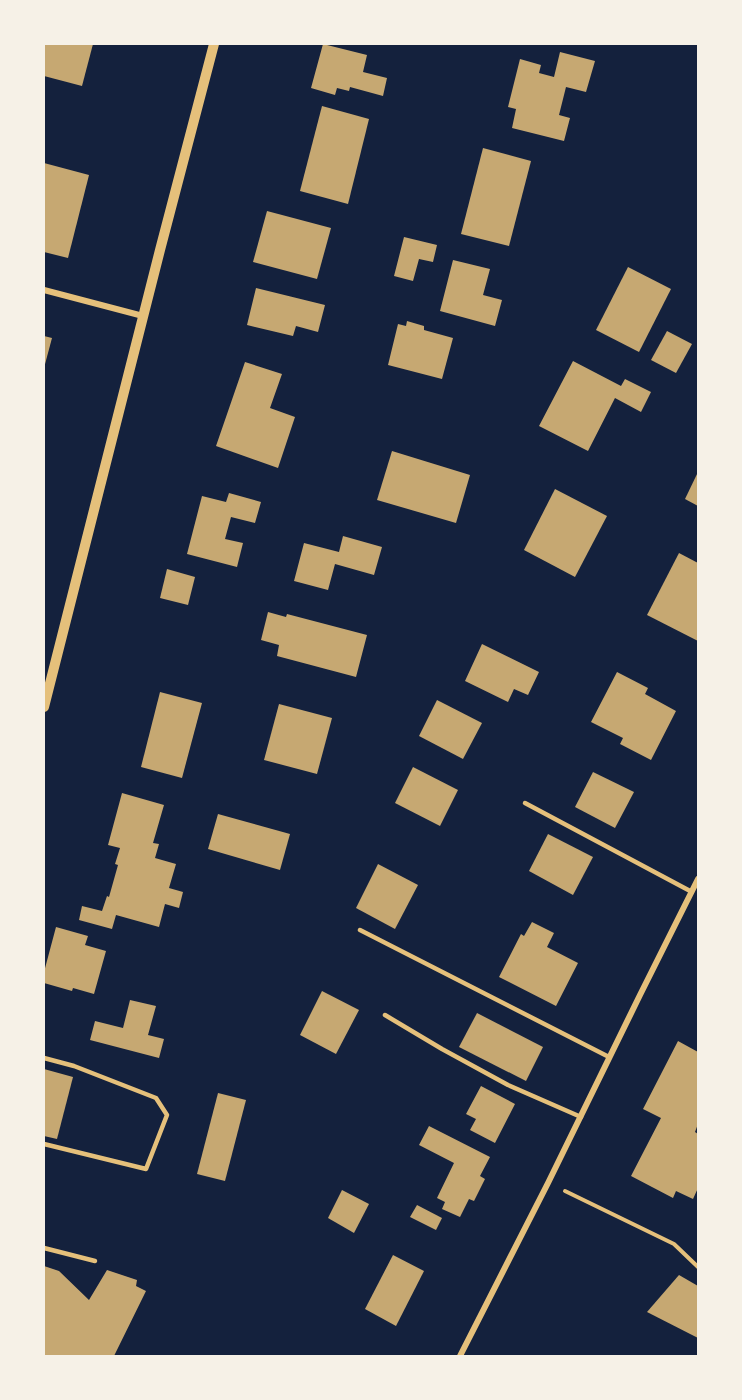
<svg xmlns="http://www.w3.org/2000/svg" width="742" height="1400" font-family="Raleway,sans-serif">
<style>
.building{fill:#c6a872}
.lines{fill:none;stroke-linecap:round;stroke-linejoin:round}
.path{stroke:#e5c07b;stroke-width:4}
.service{stroke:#e5c07b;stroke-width:4.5}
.minor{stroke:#e5c07b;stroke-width:6}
.tertiary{stroke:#e5c07b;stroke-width:10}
</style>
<rect width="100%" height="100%" fill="#14213d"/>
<!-- building -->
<g class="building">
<polygon points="44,44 93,44 82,86 44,76"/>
<polygon points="323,44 367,55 363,72 387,78 383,96 350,87 349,91 337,88 335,95 311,88"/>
<polygon points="560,52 595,61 586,92 566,87 559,115 570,118 564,141 512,128 516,109 508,107 520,59 541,65 539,73 554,77"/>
<polygon points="322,106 369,119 348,204 300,191"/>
<polygon points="483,148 531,161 509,246 461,234"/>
<polygon points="44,163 89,175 68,258 44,252"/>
<polygon points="267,211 331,228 317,279 253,262"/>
<polygon points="404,237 437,245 433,262 419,259 413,281 394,276"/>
<polygon points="453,260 490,269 483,295 502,300 495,326 440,311"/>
<polygon points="628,267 671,289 639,352 596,330"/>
<polygon points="256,288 325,305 318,332 296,326 293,336 247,325"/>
<polygon points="407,321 424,326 424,330 453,338 442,379 388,365 398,324 406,326"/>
<polygon points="667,331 692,344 676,373 651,360"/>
<polygon points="44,336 52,338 44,368"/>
<polygon points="573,361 621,386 625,379 651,392 641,412 615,398 588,451 539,426"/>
<polygon points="245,362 282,374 270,408 295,417 278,468 216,446"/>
<polygon points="392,451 470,475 456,523 377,500"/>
<polygon points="698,472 698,506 685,499"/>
<polygon points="555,489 607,516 575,577 524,550"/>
<polygon points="229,493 261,502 255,523 231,517 225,539 243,543 237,567 187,554 202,496 226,502"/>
<polygon points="343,536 382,547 374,575 335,564 328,590 294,581 304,543 339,552"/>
<polygon points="679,553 698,563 698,641 647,615"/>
<polygon points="167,569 195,577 188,605 160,598"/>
<polygon points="268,612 286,617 287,614 367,635 356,677 277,656 279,645 261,640"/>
<polygon points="482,644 539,672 528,695 514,689 508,702 465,681"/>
<polygon points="617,672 648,688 645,694 676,711 651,760 620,744 623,738 591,722"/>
<polygon points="160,692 202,703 182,778 141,767"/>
<polygon points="437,700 482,723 463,759 419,736"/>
<polygon points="279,704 332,718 317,774 264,760"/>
<polygon points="413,767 458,790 440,826 395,803"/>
<polygon points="593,772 634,792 615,828 575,807"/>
<polygon points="122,793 164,805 153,843 159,844 155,858 176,864 169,888 183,892 179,908 165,904 159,927 116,915 112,929 79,920 82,906 102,911 107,896 109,897 118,865 115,864 120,848 108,845"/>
<polygon points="218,814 290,834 280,870 208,849"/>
<polygon points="548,834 593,857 573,895 529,871"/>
<polygon points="378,864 418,885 395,929 356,908"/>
<polygon points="532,922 554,933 547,947 578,963 556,1006 499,977 521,934 524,936"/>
<polygon points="56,927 88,936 85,945 106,951 94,994 73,988 72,991 44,983 44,972"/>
<polygon points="322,991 359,1010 336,1054 300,1035"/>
<polygon points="130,1000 156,1006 148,1035 164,1039 159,1058 90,1040 95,1021 123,1028"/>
<polygon points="477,1013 543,1047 526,1081 459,1047"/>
<polygon points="678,1041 698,1052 698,1124 695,1132 698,1134 698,1188 693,1199 676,1191 673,1198 631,1176 661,1118 643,1109"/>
<polygon points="44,1069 73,1077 57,1139 44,1136"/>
<polygon points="481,1086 515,1104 495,1143 470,1130 476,1119 466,1114"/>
<polygon points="218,1093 246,1100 225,1181 197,1174"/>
<polygon points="429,1126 490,1157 480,1176 485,1179 474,1201 469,1199 460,1217 442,1209 445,1202 437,1198 454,1163 419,1145"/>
<polygon points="342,1190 369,1204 354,1233 328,1218"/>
<polygon points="417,1205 442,1218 436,1230 410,1217"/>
<polygon points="393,1255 424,1271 396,1326 365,1309"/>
<polygon points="44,1266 59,1271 89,1300 107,1270 137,1280 136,1286 146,1291 114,1356 44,1356"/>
<polygon points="679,1275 698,1286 698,1338 647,1312"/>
</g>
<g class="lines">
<!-- path -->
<polyline class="path" points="565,1191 674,1244 698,1267"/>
<!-- service -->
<g class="service">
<polyline points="525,803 692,892"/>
<polyline points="360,930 609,1057"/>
<polyline points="385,1015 442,1049 508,1085 581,1117"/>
<polyline points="44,1058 74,1066 156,1098 167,1115 146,1169 44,1144"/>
<polyline points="44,1248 95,1261"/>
</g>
<!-- minor -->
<g class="minor">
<polyline points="44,290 143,316"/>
<polyline points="460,1356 548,1183 640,995 698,879"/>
</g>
<!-- tertiary -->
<polyline class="tertiary" points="44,707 160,250 214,44"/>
</g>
<!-- border -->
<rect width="742" height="1400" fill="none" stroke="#f6f1e7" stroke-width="90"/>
</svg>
